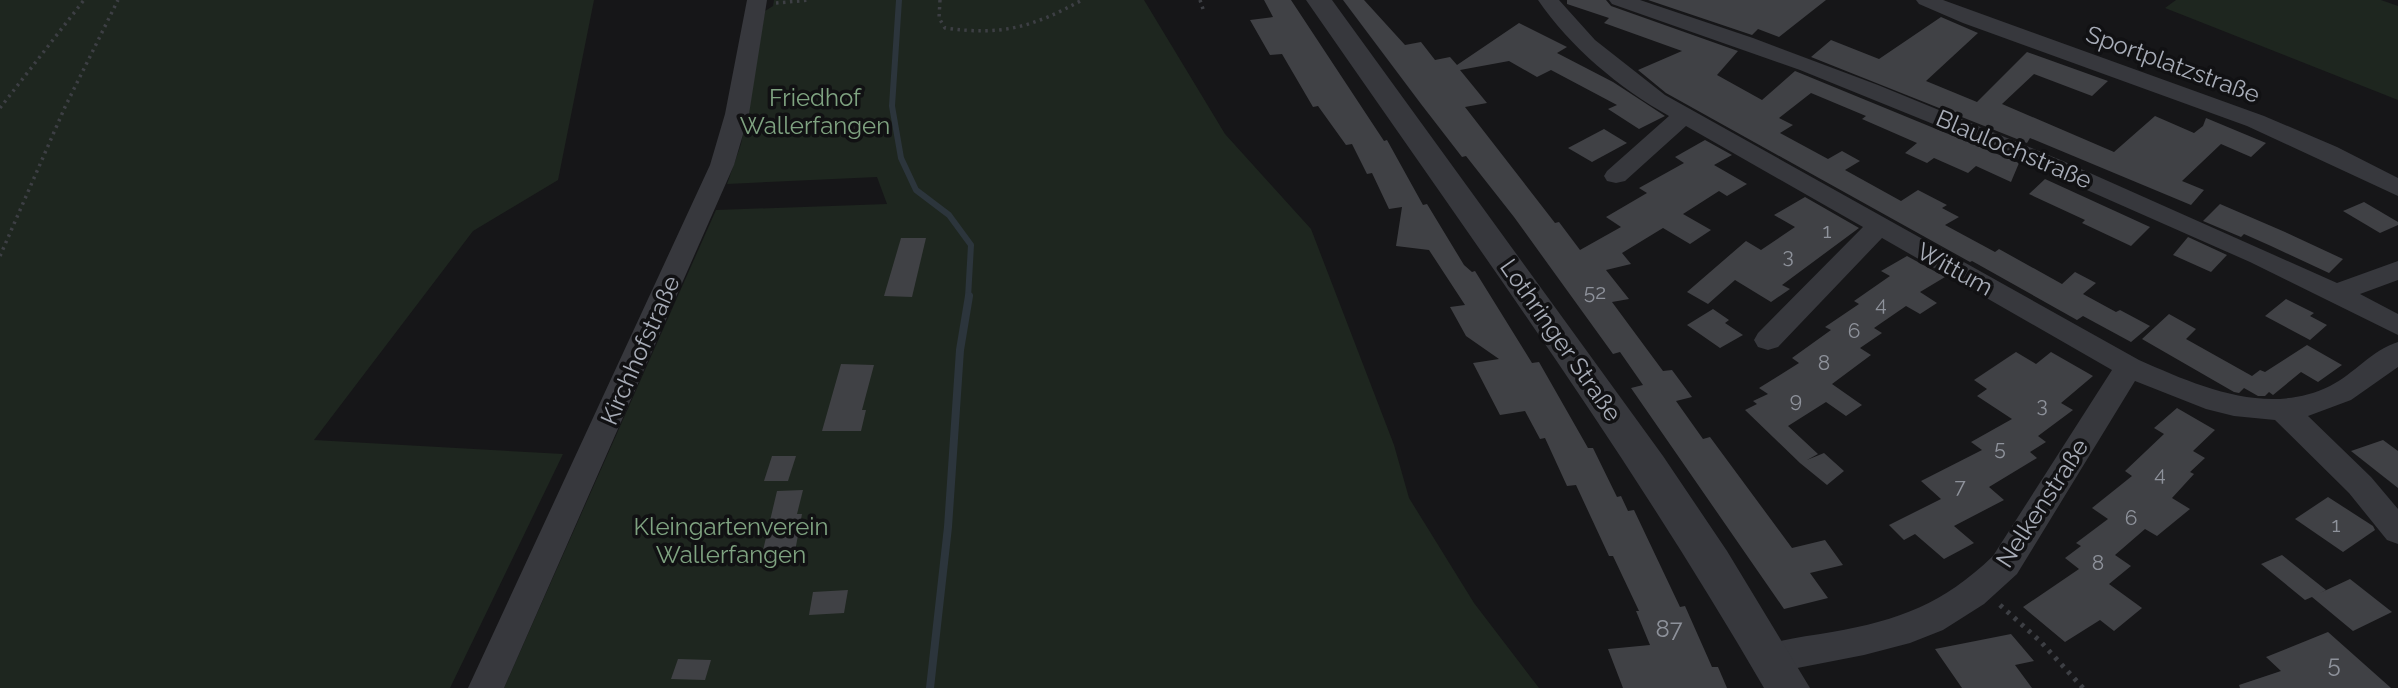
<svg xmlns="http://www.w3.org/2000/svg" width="2398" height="688" font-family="Raleway,sans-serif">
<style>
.green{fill:#1e261f}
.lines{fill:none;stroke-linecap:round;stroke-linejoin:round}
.stream-far1{stroke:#2c353c;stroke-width:6}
.stream{stroke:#2c353c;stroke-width:8}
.building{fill:#404145}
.path-far1{stroke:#3d3f44;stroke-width:3.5;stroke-dasharray:2.5 4.5;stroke-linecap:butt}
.path{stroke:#3d3f44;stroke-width:5;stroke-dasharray:3.5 6;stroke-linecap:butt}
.minor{fill:#37383d;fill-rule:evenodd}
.tertiary{fill:#37383d;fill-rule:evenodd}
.labels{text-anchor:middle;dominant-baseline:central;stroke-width:7;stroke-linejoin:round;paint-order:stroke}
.number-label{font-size:21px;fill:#8e929b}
.street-label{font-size:24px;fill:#a8adb8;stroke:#111113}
.park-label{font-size:24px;fill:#7fa381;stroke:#111113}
.near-number-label{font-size:24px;fill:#8e929b}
</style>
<rect width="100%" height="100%" fill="#161618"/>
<!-- green -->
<g class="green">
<polygon points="0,0 594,0 558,180 473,231 314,440 563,454 450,688 0,688"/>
<polygon points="774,0 1144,0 1225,134 1311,229 1394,445 1409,498 1474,603 1539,688 504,688 716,210 887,204 877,177 727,184 741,144 765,11 773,6"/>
<polygon points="2176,0 2381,0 2398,6 2398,100 2165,8"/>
</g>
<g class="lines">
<!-- stream-far1 -->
<polyline class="stream-far1" points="899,0 892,106 901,158 916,190 949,215 971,245 968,298"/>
<!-- stream -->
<polyline class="stream" points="930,688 948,527 960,350 969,296"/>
</g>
<!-- building -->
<g class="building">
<polygon points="1264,0 1291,0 1384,141 1387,140 1423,205 1427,204 1464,265 1472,272 1475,271 1532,363 1539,362 1588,448 1593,448 1617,497 1621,496 1628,511 1634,510 1680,607 1685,606 1712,667 1718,667 1727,688 1623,688 1608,649 1650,645 1636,611 1639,611 1613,556 1609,556 1576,485 1567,486 1545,438 1540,439 1525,411 1500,415 1473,363 1499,359 1466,336 1450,307 1465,305 1429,250 1396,246 1402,207 1389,209 1372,173 1367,174 1352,144 1346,145 1318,106 1313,107 1282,54 1270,55 1250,20 1273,17"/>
<polygon points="1343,0 1364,0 1405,45 1421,42 1435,60 1450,57 1457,65 1519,23 1567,47 1557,53 1613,82 1665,116 1639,129 1608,109 1617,105 1551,70 1537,77 1509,61 1460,70 1487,103 1465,107 1555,223 1559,222 1580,250 1621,227 1606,217 1647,193 1639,188 1684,163 1675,157 1705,140 1732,155 1714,165 1747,184 1727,196 1719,191 1683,214 1711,230 1690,244 1663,228 1622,253 1631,264 1606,270 1629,299 1612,302 1663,371 1672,370 1692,397 1676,401 1703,439 1710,437 1792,548 1825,540 1843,565 1810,573 1828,598 1784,609 1631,388 1643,385 1620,352 1613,354 1514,217 1466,156 1462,157 1421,104"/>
<polygon points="1567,0 1606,0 1611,6 1738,51 1717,75 1762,100 1795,71 2019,163 2011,182 1976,166 1968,173 1934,158 1927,163 1905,153 1917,143 1862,119 1866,116 1811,93 1779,118 1793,125 1780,133 1828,159 1842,151 1860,161 1845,170 1901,201 1918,190 1947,205 1942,208 1959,217 1945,225 1995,252 1999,249 2062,284 2075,272 2096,283 2083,294 2116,312 2120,310 2150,326 2131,342 2083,316 2077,320 1972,261 1970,262 1666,93 1638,70 1682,51 1604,23 1609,18 1567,4"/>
<polygon points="1648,0 1826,0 1779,37 1758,29 1752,35"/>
<polygon points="1941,17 1978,33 1926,81 1977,102 2027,52 2108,81 2092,96 2034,74 2002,104 2114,152 2155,116 2194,133 2203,126 2206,118 2266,143 2251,157 2221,144 2182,181 2204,190 2191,205 2030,138 2027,143 1811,57 1831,40 1879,59"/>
<polygon points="1604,129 1627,143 1592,162 1568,148"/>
<polygon points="2045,179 2150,227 2131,246 2082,223 2085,220 2029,194"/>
<polygon points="1805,197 1859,228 1782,285 1790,289 1771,302 1735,280 1708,304 1687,292 1746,241 1761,250 1795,227 1774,215"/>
<polygon points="2364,202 2398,222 2398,225 2380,233 2343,211"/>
<polygon points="2220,204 2285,232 2343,259 2329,273 2271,246 2244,234 2241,237 2203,221"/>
<polygon points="2188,237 2227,255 2211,272 2173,255"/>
<polygon points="901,238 926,238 912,297 884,296"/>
<polygon points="1907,256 1945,277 1920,292 1937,303 1920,314 1906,306 1874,328 1882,333 1860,348 1871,355 1832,384 1862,405 1846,416 1826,402 1788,426 1818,454 1807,460 1824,453 1844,471 1827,485 1800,463 1745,410 1757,404 1753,401 1768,394 1759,388 1799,363 1792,358 1831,330 1825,327 1859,304 1854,301 1890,276 1881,271"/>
<polygon points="2286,299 2314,313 2310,316 2327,325 2310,340 2265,316"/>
<polygon points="1713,309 1729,320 1725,323 1743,335 1720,348 1687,325"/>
<polygon points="2169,314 2196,329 2186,339 2252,376 2260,370 2265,372 2307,345 2342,365 2318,382 2301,372 2273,395 2269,392 2265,396 2258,396 2244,388 2239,393 2234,392 2142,339"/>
<polygon points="2016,352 2036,364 2051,352 2093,376 2061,403 2073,410 2038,436 2046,442 2030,452 2037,458 1989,487 2004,500 1954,526 1974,543 1944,559 1915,534 1904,540 1889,525 1941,499 1921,481 1982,450 1971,442 2012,419 1977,396 1987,389 1974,380"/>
<polygon points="841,364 874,365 862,410 866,410 861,431 822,431"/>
<polygon points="2177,408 2215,430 2193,451 2205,458 2190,472 2194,474 2172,498 2190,509 2157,536 2145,529 2115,555 2131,566 2109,584 2142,608 2114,631 2100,620 2065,642 2023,607 2079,569 2065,558 2081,546 2076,543 2108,519 2092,508 2132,476 2125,471 2164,434 2154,428"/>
<polygon points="2383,440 2398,451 2398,488 2351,451"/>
<polygon points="772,456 796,456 788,481 764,481"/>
<polygon points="803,490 797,514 802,514 793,562 760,563 777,491"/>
<polygon points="2328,497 2373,526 2375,530 2343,552 2295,519"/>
<polygon points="2282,555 2326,590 2320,593 2350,579 2392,612 2353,631 2312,597 2305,600 2261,564"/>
<polygon points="848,590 844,613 809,615 813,592"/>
<polygon points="2328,632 2391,688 2240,688 2239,685 2281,671 2266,657"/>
<polygon points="2011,634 2034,661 2015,665 2032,688 1962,688 1935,649"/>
<polygon points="678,659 711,660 705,680 671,679"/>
</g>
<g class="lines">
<!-- path-far1 -->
<g class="path-far1">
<path d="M940,0L939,18L945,28C1002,36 1033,27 1082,0"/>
<polyline points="1200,0 1203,9"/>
<polyline points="776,3 810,0"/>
<polyline points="0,108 84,0"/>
<polyline points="0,256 65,107 118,0"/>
</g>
<!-- path -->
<polyline class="path" points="2000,605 2040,641 2083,688"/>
<!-- minor -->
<g class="minor">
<polygon points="747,0 767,0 749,114 734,165 504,688 468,688 710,165 725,114"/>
<path d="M1538,0H1559L1595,40L1665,95L2139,360C2198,386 2267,417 2330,386C2354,374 2372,350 2398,342V367L2351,400L2308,416L2371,477L2398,509V544L2387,540L2349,493L2275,420L2234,416L2206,409L2135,381L2017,574L1984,604L1943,630L1910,643L1864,655L1771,673L1759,669L1754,658L1759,647C1782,639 1808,636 1832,632C1900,620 1943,604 1993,556L2112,370L1882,238L1778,347L1768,350L1758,347L1754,340L1758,333L1863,227L1686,126L1625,181L1616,183L1607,181L1604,176L1607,171L1669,116C1619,88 1570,47 1538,0Z"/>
<polygon points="1609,0 1640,0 1753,38 1878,85 2063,161 2337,283 2398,261 2398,280 2360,294 2398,314 2398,335 2250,262 1985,145 1800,70 1612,4"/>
<polygon points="1916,0 1943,0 2264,116 2337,147 2398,178 2398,196 2247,126 1963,23 1919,4"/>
</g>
<!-- tertiary -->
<path class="tertiary" d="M1306,0H1332L1663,456L1727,551L1810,688H1764C1626,450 1463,227 1306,0Z"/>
</g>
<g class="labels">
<!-- number labels -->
<g class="number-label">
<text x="1827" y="230">1</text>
<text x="1788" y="255">3</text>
<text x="1595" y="291">52</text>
<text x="1881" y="303">4</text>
<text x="1854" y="330">6</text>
<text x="1824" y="362">8</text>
<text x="1796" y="399">9</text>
<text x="2042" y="404">3</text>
<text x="2000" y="447">5</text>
<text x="2160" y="473">4</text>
<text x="1960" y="485">7</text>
<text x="2131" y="517">6</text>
<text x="2336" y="524">1</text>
<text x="2098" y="562">8</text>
</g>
<!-- street labels -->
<g class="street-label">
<text transform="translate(2173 64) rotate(20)">Sportplatzstraße</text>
<text transform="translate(2014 149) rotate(23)">Blaulochstraße</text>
<text transform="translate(1955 269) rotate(29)">Wittum</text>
<text transform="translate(1561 340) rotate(55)">Lothringer Straße</text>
<text transform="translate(640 350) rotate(-66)">Kirchhofstraße</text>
<text transform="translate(2042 503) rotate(-57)">Nelkenstraße</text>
</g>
<!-- park labels -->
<g class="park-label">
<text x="815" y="97">Friedhof<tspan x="815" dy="28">Wallerfangen</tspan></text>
<text x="731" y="526">Kleingartenverein<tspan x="731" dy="28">Wallerfangen</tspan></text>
</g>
<!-- near-number labels -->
<g class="near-number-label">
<text x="1669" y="628">87</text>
<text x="2334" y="663">5</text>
</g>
</g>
</svg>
